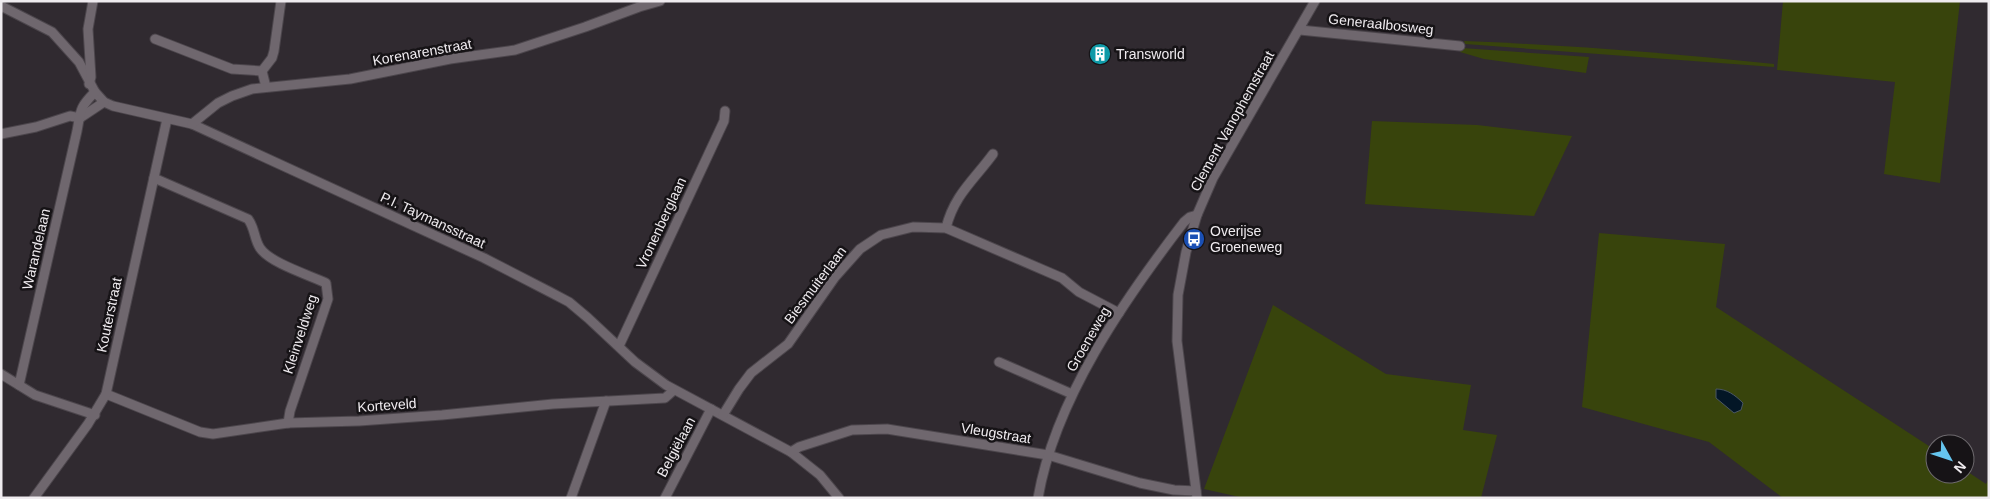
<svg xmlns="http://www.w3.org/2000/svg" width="1990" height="499" font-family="Helvetica,sans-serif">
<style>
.green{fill:#38440c}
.water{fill:#031626;stroke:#4a5662}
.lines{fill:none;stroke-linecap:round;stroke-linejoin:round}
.minor-casing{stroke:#4c464c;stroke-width:11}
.minor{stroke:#6f676e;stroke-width:9}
.labels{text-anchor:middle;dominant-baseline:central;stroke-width:5;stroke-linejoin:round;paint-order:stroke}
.street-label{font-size:14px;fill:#efebef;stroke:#161316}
.poi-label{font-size:14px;fill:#efebef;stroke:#161316;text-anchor:start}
</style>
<rect width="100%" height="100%" fill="#302a30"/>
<!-- green -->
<g class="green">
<polygon points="1783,1 1960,1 1940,183 1884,174 1895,82 1777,70"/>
<path d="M1464,41C1567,45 1671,53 1774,64V67L1465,44Z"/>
<polygon points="1462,48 1589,57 1586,73 1484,59 1460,52"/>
<polygon points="1372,121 1477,125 1572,136 1534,216 1365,204"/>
<polygon points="1599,233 1725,244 1716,307 1935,450 1935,474 1965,474 1965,470 1986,484 1989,478 1989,498 1783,498 1709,442 1582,407"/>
<polygon points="1273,305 1386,374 1471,385 1463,430 1497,435 1481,498 1244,498 1204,489"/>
</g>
<!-- water -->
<path class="water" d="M1716,389C1727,389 1735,395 1743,403L1741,410L1734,413L1716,398Z"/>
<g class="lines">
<!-- minor casing -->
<g class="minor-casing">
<g id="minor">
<polyline points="1,6 52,32 79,62 95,92 104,102 113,106 192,124 484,258 550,292 569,302 588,318 635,362 666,385 791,452 820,475 839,498"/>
<polyline points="1300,30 1460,46"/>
<polyline points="155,39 232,69 262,71"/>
<polyline points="89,84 91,77 88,29 93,1"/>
<polyline points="266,87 262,71 272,58 274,51 281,1"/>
<polyline points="80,118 104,102"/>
<polyline points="192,124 218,103 232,96 252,89 350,79 450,59 515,50 585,27 639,7 660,1"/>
<polyline points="1,134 36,127 70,116 80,118"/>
<path d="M154,178L248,219C255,228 254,239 260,248C270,263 309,275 326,283L328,299L290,411L288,423"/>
<path d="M946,228C954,195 974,180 993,154"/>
<polyline points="619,346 724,121 725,111"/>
<polyline points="999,362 1072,394"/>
<polyline points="1,374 35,395 95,415"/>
<path d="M19,385L77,131C81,110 79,108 95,92"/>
<polyline points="106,394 200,432 213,434 288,423 359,421 442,415 553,404 665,398 674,390"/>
<polyline points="723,415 739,389 751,373 788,344 835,277 860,249 881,235 913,227 946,228 1062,278 1079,292 1119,313"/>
<polyline points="791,452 799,447 852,430 887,429 1048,455 1140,483 1174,490 1196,491"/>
<polyline points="34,498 88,424 106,394 167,119"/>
<polyline points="571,498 606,401"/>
<polyline points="665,498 711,409"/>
<path d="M1038,498C1055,399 1124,300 1184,222L1190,217L1197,215"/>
<polyline points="1197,498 1177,341 1178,295 1186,252 1197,215 1213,178 1315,1"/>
</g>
</g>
<!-- minor -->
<use href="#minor" class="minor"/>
</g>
<!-- icons -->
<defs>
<g id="building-disc" transform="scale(1.125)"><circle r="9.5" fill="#0f9aa8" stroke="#161316"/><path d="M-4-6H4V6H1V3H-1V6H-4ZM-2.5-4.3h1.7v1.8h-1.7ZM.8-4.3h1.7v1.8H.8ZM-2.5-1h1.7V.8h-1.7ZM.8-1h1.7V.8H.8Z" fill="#fff"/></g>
<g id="bus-disc" transform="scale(1.125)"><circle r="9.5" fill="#1a4fb4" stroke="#161316"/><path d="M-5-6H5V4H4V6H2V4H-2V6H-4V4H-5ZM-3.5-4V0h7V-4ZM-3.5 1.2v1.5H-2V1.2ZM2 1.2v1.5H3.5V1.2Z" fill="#fff"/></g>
</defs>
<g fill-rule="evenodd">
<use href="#building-disc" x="1100" y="54"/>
<use href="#bus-disc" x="1194" y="239"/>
</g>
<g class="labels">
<!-- street labels -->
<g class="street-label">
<text transform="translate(1381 24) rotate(6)">Generaalbosweg</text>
<text transform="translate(422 52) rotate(-10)">Korenarenstraat</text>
<text transform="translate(1232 121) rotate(-61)">Clement Vanophemstraat</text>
<text transform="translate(433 220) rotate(25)">P.I. Taymansstraat</text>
<text transform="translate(661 223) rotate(-65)">Vronenberglaan</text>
<text transform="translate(36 249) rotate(-77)">Warandelaan</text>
<text transform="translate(815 285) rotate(-53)">Biesmuiterlaan</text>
<text transform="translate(109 315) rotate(-78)">Kouterstraat</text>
<text transform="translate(300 334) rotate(-72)">Kleinveldweg</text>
<text transform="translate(1088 339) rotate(-60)">Groeneweg</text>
<text transform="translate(387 405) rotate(-4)">Korteveld</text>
<text transform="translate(996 433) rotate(9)">Vleugstraat</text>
<text transform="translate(676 447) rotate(-62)">Belgiëlaan</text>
</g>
<!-- poi labels -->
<g class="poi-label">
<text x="1116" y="54">Transworld</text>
<text x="1210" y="231">Overijse<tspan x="1210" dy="16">Groeneweg</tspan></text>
</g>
</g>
<!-- border -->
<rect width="1990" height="499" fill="none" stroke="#efebef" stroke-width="5"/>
<!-- north arrow -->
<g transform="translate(1950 459) rotate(130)"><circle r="24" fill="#161316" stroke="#6d696d"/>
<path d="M0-4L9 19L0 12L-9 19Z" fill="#65c5ef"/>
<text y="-8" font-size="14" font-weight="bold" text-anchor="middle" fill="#efebef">N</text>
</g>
</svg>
